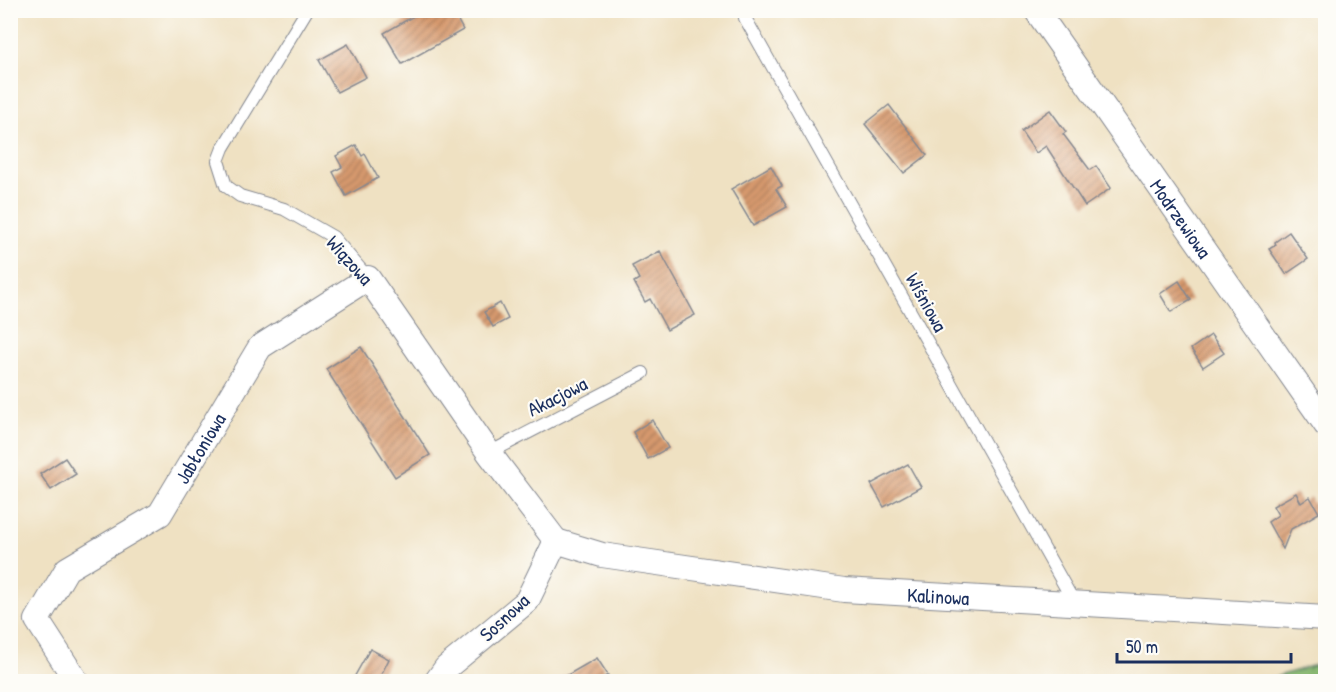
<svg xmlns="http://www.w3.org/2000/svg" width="1336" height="692" font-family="'Patrick Hand',sans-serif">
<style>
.forest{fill:url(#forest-crowns);stroke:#527468;stroke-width:1.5}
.building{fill:url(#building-hatch)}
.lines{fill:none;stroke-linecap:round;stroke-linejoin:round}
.service-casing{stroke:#858890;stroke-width:14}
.minor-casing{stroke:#858890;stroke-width:26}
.service{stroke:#fff;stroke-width:12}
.minor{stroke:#fff;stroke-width:24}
.labels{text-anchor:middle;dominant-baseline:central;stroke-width:4.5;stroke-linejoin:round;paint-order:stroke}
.street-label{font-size:20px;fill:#1b2f5e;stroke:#fdfcf7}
</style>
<defs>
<pattern id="forest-crowns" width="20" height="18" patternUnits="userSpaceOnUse" patternTransform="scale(1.5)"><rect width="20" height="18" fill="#89b872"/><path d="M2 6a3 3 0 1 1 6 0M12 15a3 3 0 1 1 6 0" fill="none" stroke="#6f9661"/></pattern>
<pattern id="building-hatch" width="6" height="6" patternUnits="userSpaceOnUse" patternTransform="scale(1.5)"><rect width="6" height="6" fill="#d6996d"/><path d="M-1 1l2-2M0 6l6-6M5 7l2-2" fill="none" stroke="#ad7d5d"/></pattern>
</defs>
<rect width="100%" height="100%" fill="#fdfcf7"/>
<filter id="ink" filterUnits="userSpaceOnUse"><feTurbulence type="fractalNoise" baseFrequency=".0167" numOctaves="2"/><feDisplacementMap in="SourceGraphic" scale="12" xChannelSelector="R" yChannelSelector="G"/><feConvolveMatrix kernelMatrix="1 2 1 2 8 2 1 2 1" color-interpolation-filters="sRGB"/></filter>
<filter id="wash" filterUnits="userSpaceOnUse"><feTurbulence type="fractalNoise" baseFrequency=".008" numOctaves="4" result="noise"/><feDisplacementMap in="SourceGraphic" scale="24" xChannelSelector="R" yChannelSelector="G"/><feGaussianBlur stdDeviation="1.35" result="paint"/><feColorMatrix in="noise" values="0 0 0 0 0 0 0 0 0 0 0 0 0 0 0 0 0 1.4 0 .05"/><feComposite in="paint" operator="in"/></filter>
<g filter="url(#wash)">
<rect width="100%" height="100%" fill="#efe1c2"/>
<!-- forest -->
<polygon class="forest" points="1325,662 1325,681 1262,681"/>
<g id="blocks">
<!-- building -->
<g class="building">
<polygon points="424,10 452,10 463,30 402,64 384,33"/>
<polygon points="348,44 366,77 337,92 319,60"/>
<polygon points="889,105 927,155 904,173 865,124"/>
<polygon points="1050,110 1066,132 1063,134 1090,170 1096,166 1111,188 1085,206 1046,146 1036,153 1021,131"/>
<polygon points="356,145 362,156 365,154 378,178 346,196 333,172 342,167 336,156"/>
<polygon points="771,166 782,186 776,189 787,207 753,226 731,189"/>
<polygon points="1289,232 1308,259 1286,274 1269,249 1276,245 1275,242"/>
<polygon points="660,251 695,315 667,330 650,299 645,302 634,282 639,279 632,266"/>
<polygon points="1179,281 1191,300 1171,312 1160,294"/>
<polygon points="500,303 508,319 493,327 484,312"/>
<polygon points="1211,335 1224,353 1203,367 1191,349"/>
<polygon points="361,347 430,455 395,477 326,369"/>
<polygon points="652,420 668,448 648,459 633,432"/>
<polygon points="65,458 76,474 51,490 40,474"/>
<polygon points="908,464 921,487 884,507 871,484"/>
<polygon points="1296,493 1301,503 1310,497 1319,513 1291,529 1283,549 1268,522 1278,515 1273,506"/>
<polygon points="370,649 389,659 378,681 352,681"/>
<polygon points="597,658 608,675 598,681 557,681"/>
</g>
</g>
</g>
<g filter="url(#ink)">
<use href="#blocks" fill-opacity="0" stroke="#858890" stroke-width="1.5"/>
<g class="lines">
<!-- service casing -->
<g class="service-casing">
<g id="service">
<polyline points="307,10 223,148 218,161 226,186 240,196 284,209 333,237 368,278"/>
<polyline points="745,18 1075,604"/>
<polyline points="489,453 643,373"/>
</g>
</g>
<!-- minor casing -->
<g class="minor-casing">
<g id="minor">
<path id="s1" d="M1036,10L1326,425"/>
<path id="s2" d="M556,541L602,555L844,590L1326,618"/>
<path id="s3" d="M77,682L37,620L67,569L160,514L260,347L368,278L489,453L556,541"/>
<polyline points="436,682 446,668 527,601 556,541"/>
</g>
</g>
<!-- service -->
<use href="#service" class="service"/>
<!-- minor -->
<use href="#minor" class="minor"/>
</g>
</g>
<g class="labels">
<!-- street labels -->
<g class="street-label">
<text stroke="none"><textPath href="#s1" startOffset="254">Modrzewiowa</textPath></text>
<text transform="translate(350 260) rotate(48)">Wiązowa</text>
<text transform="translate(927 302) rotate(61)">Wiśniowa</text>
<text transform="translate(557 396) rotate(-27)">Akacjowa</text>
<text stroke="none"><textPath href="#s3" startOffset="318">Jabłoniowa</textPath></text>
<text stroke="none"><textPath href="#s2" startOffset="387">Kalinowa</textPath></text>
<text transform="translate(504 617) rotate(-43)">Sosnowa</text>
</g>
</g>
<!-- margin -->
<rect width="1336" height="692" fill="none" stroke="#fdfcf7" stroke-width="36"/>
<!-- scale -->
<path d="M1117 653v9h174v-9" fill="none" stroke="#1b2f5e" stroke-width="3"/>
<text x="1126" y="653" font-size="18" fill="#1b2f5e" stroke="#fdfcf7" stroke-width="4.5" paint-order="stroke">50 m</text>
</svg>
